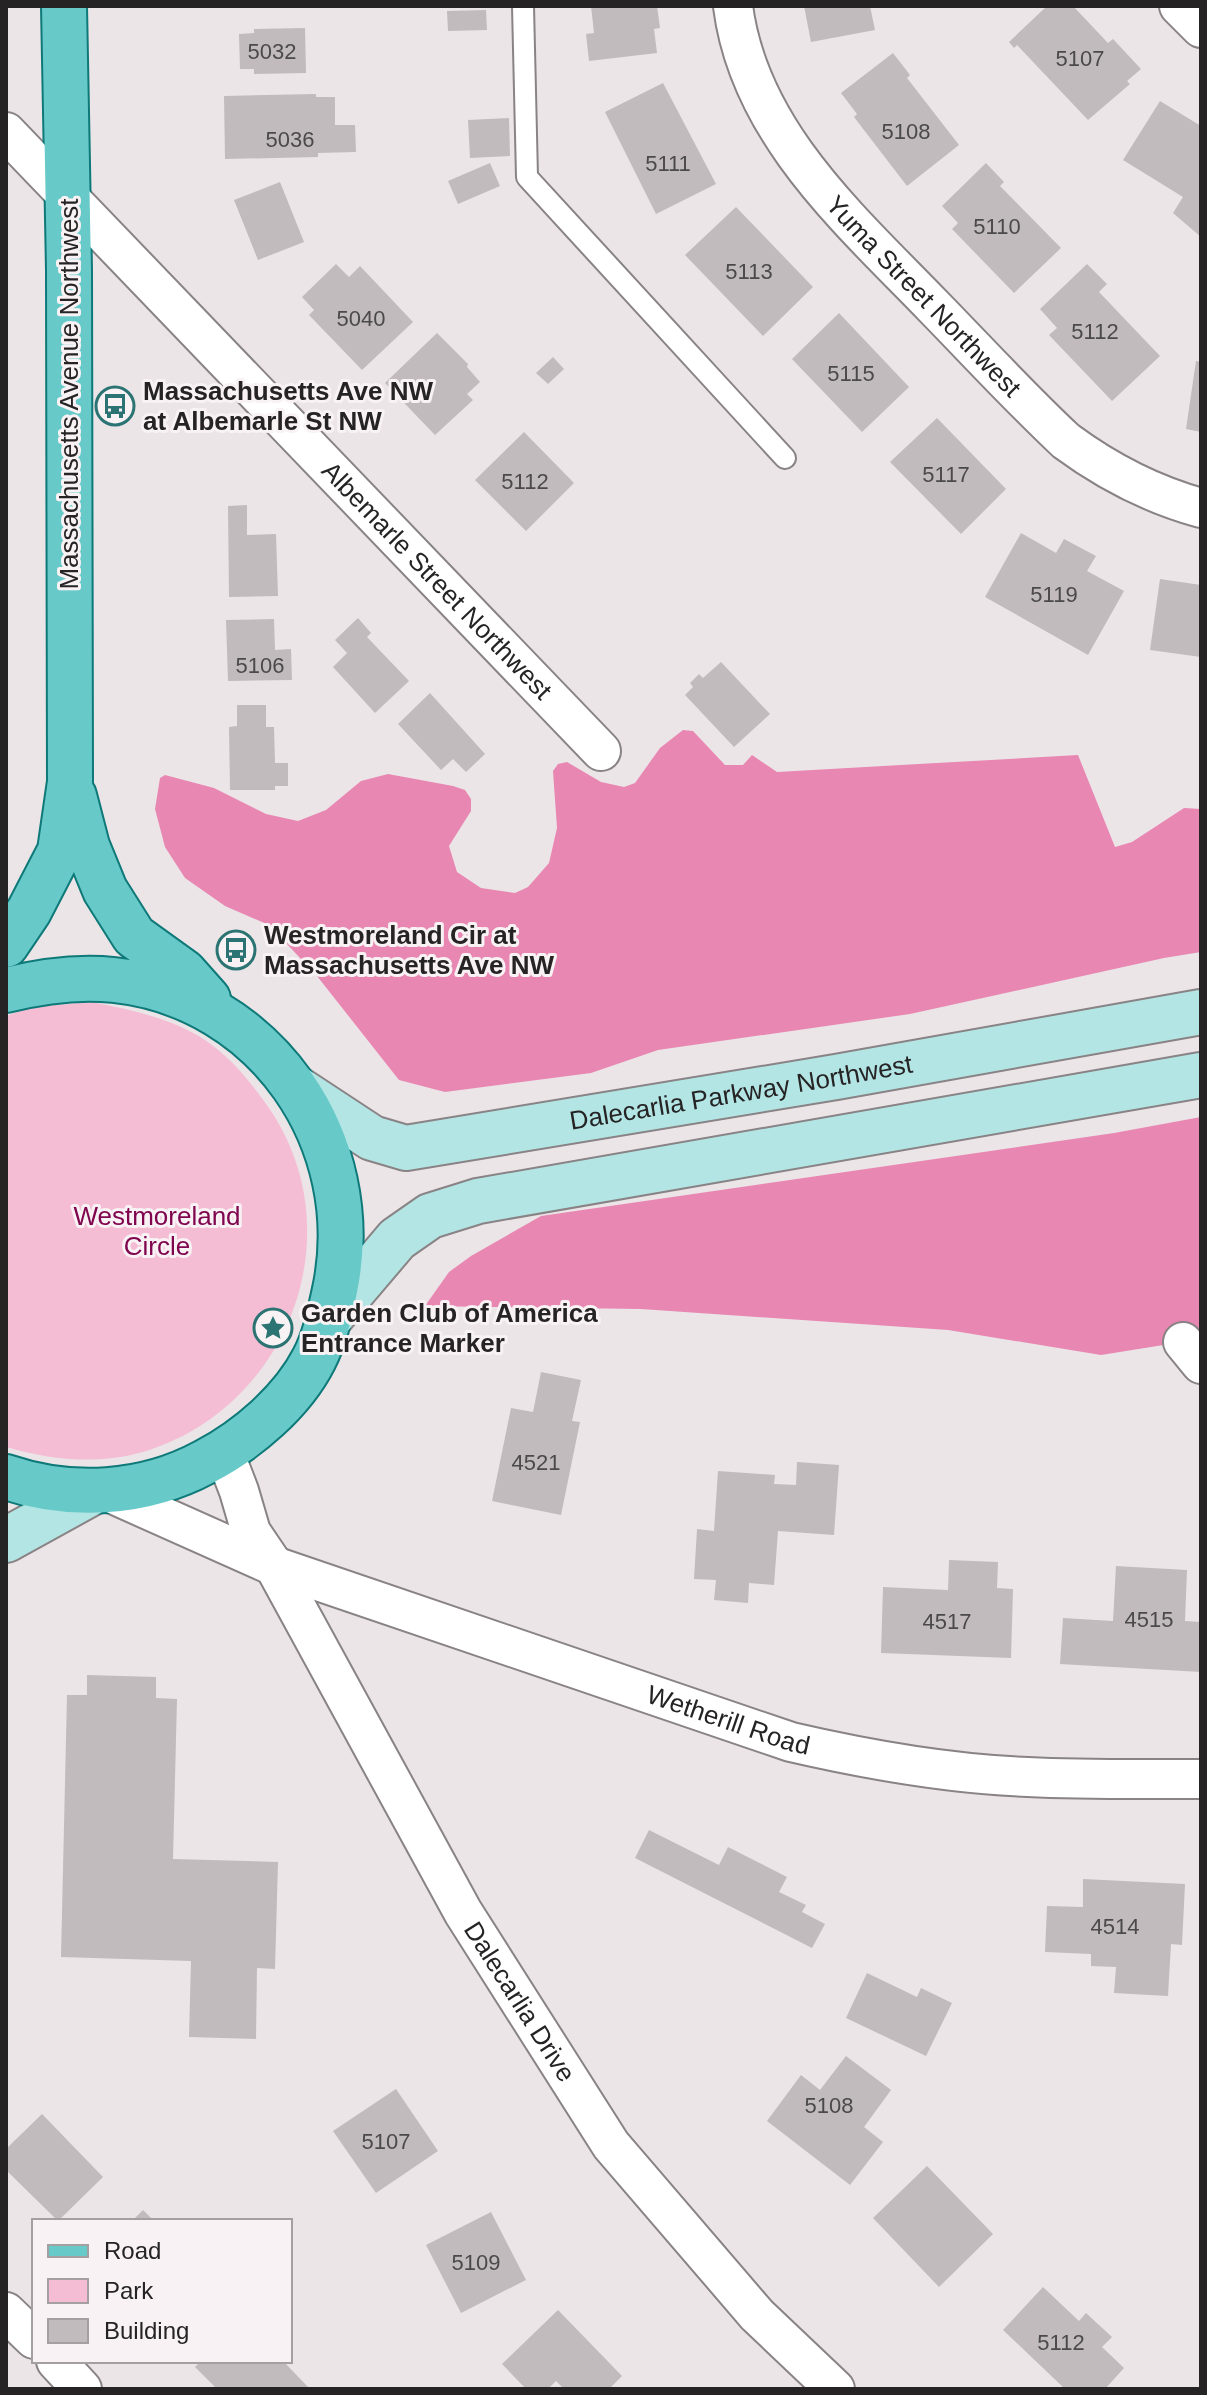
<svg xmlns="http://www.w3.org/2000/svg" width="1207" height="2395" font-family="Helvetica,sans-serif">
<style>
.green{fill:#f5bdd4}
.forest{fill:#e987b3}
.building{fill:#c1bbbd}
.lines{fill:none;stroke-linecap:round;stroke-linejoin:round}
.lane-casing{stroke:#898385;stroke-width:24}
.street-casing{stroke:#898385;stroke-width:42}
.secondary-casing{stroke:#898385;stroke-width:48}
.primary-casing{stroke:#0e7978;stroke-width:48}
.lane{stroke:#fff;stroke-width:20}
.street{stroke:#fff;stroke-width:38}
.secondary{stroke:#b3e5e4;stroke-width:44}
.primary{stroke:#67cac9;stroke-width:44}
.labels{text-anchor:middle;dominant-baseline:central;stroke-width:6;stroke-linejoin:round;paint-order:stroke}
.number-label{font-size:22px;fill:#4c494a}
.street-label{font-size:26px;fill:#252324;stroke:#f8f2f4}
.poi-label{font-size:26px;font-weight:bold;fill:#252324;stroke:#f8f2f4;text-anchor:start}
.park-label{font-size:26px;fill:#80054f;stroke:#f8f2f4}
</style>
<rect width="100%" height="100%" fill="#ebe5e7"/>
<!-- green -->
<path class="green" d="M92,1002C132,1010 171,1018 205,1040C232,1058 253,1085 271,1111C354,1237 287,1409 143,1452C97,1465 51,1460 6,1447V1016L31,1007Z"/>
<!-- forest -->
<g class="forest">
<polygon points="683,730 693,731 725,765 743,765 752,755 777,772 1078,755 1115,847 1132,842 1184,808 1201,809 1201,952 1164,958 910,1014 658,1050 591,1073 445,1092 399,1080 317,976 269,925 225,906 185,878 165,847 155,809 160,778 165,775 214,788 266,814 298,821 326,810 361,781 388,774 453,786 465,790 471,799 471,811 449,846 457,872 481,888 515,893 528,887 549,863 557,828 553,771 558,764 567,762 601,782 624,787 635,783 660,748"/>
<polygon points="1201,1117 1201,1339 1101,1355 948,1330 641,1309 425,1306 449,1272 471,1256 541,1216 1114,1133"/>
</g>
<!-- building -->
<g class="building">
<polygon points="591,6 657,6 660,28 654,29 657,53 589,61 586,34 594,33"/>
<polygon points="804,6 870,6 875,30 811,42"/>
<polygon points="1047,6 1073,6 1108,43 1113,39 1141,69 1127,81 1130,84 1088,120 1017,45 1014,48 1009,42"/>
<polygon points="486,10 487,30 448,31 447,11"/>
<polygon points="305,28 306,73 254,74 254,69 240,69 239,34 254,33 254,29"/>
<polygon points="893,53 910,75 907,78 959,145 907,186 854,117 857,114 841,93"/>
<polygon points="663,83 716,184 656,214 605,112"/>
<polygon points="316,94 316,97 335,97 335,125 355,125 356,152 318,153 318,157 225,159 224,96"/>
<polygon points="1160,101 1201,126 1201,237 1173,213 1183,197 1123,160"/>
<polygon points="509,118 510,156 470,158 468,120"/>
<polygon points="490,163 500,186 458,204 448,181"/>
<polygon points="986,163 1004,182 1000,186 1061,248 1014,293 952,229 958,223 942,206"/>
<polygon points="280,182 304,242 258,260 234,200"/>
<polygon points="736,207 813,287 763,336 685,255"/>
<polygon points="336,264 349,277 360,266 413,322 362,370 309,315 314,310 302,297"/>
<polygon points="1087,264 1107,284 1099,292 1160,356 1112,401 1049,335 1057,328 1040,309"/>
<polygon points="839,313 909,387 862,432 792,359"/>
<polygon points="437,333 468,364 467,367 480,382 467,394 473,400 435,435 385,383"/>
<polygon points="553,357 564,369 548,384 536,373"/>
<polygon points="1196,361 1201,362 1201,432 1186,429"/>
<polygon points="937,418 1006,489 961,534 890,462"/>
<polygon points="524,432 574,483 526,531 475,480"/>
<polygon points="247,505 247,535 276,534 278,596 229,597 228,506"/>
<polygon points="1021,533 1056,553 1064,539 1096,556 1087,571 1124,591 1088,655 985,597"/>
<polygon points="1160,579 1201,585 1201,657 1150,650"/>
<polygon points="358,618 371,633 367,637 409,681 375,713 333,667 347,653 335,640"/>
<polygon points="274,619 275,650 291,649 292,680 228,681 226,620"/>
<polygon points="721,662 770,714 734,747 685,695 693,687 690,683 699,674 703,678"/>
<polygon points="430,693 485,754 466,772 453,759 441,770 398,724"/>
<polygon points="237,705 266,705 266,727 274,727 275,763 288,763 288,786 275,786 275,790 230,790 229,727 237,726"/>
<polygon points="541,1372 581,1380 572,1421 580,1422 561,1515 492,1501 511,1408 533,1412"/>
<polygon points="797,1462 839,1465 834,1535 778,1531 774,1585 749,1583 748,1603 714,1600 716,1580 694,1579 697,1529 714,1531 718,1471 775,1475 774,1484 796,1485"/>
<polygon points="949,1560 998,1562 997,1588 1013,1589 1011,1658 881,1653 883,1587 948,1590"/>
<polygon points="1116,1566 1187,1570 1185,1621 1201,1622 1201,1672 1060,1664 1063,1618 1113,1621"/>
<polygon points="87,1675 156,1677 156,1698 177,1699 173,1859 278,1862 275,1969 257,1968 256,2039 189,2037 191,1961 61,1957 67,1695 87,1695"/>
<polygon points="649,1830 719,1865 728,1847 787,1877 779,1892 806,1905 802,1912 825,1924 812,1948 635,1858"/>
<polygon points="1083,1879 1185,1884 1182,1945 1171,1944 1168,1996 1114,1993 1116,1967 1091,1966 1091,1954 1045,1952 1047,1906 1083,1907"/>
<polygon points="867,1973 917,1997 921,1988 952,2003 926,2056 846,2018"/>
<polygon points="846,2056 891,2090 864,2127 883,2142 850,2185 767,2121 801,2075 820,2090"/>
<polygon points="396,2089 438,2151 376,2193 333,2131"/>
<polygon points="42,2114 103,2177 58,2221 6,2170 6,2149"/>
<polygon points="927,2166 993,2234 939,2287 873,2218"/>
<polygon points="143,2210 154,2221 132,2221"/>
<polygon points="491,2212 526,2280 461,2313 426,2245"/>
<polygon points="1043,2287 1079,2321 1086,2313 1112,2337 1102,2347 1124,2368 1105,2389 1065,2389 1003,2330"/>
<polygon points="558,2310 622,2376 609,2389 564,2389 556,2381 548,2389 526,2389 502,2364"/>
<polygon points="201,2361 283,2361 310,2389 217,2389 195,2367"/>
</g>
<g class="lines">
<!-- lane casing -->
<g class="lane-casing">
<polyline id="lane" points="523,6 527,177 785,458"/>
</g>
<!-- street casing -->
<g class="street-casing">
<g id="street">
<path id="s1" d="M733,6C749,132 850,220 933,306C977,351 1020,398 1066,441C1108,472 1150,494 1201,508"/>
<polyline points="1179,6 1201,28"/>
<path id="s2" d="M6,132L601,751"/>
<polyline points="1183,1342 1201,1364"/>
<path id="s3" d="M224,1452L239,1491L251,1532L274,1566L463,1912L611,2145L757,2315L835,2389"/>
<path id="s4" d="M106,1491L274,1566L791,1742C869,1760 948,1774 1028,1777C1086,1780 1144,1779 1201,1779"/>
<polyline points="6,2312 34,2339"/>
<polyline points="56,2361 82,2389"/>
</g>
</g>
<!-- secondary casing -->
<g class="secondary-casing">
<g id="secondary">
<path id="s5" d="M296,1088L372,1138L406,1148L836,1077L1201,1012"/>
<polyline points="329,1319 397,1239 430,1216 478,1201 1201,1075"/>
<polyline points="6,1540 93,1492"/>
</g>
</g>
<!-- primary casing -->
<g class="primary-casing">
<g id="primary">
<polyline points="74,796 87,846 105,890 134,936 184,972 208,999"/>
<polyline points="6,945 29,911 60,851 70,782 69,270 64,6"/>
<path d="M6,990C42,981 77,976 114,980C266,996 366,1142 335,1290C330,1313 325,1338 314,1359C292,1402 247,1440 205,1462C144,1495 71,1499 6,1477"/>
</g>
</g>
<!-- lane -->
<use href="#lane" class="lane"/>
<!-- street -->
<use href="#street" class="street"/>
<!-- secondary -->
<use href="#secondary" class="secondary"/>
<!-- primary -->
<use href="#primary" class="primary"/>
</g>
<!-- icons -->
<defs>
<g id="bus-ring" transform="scale(2)"><circle r="9.5" fill="#f8f2f4" stroke="#2b7473" stroke-width="1.5"/><path d="M-5-6H5V4H4V6H2V4H-2V6H-4V4H-5ZM-3.5-4V0h7V-4ZM-3.5 1.2v1.5H-2V1.2ZM2 1.2v1.5H3.5V1.2Z" fill="#2b7473"/></g>
<g id="sight-ring" transform="scale(2)"><circle r="9.5" fill="#f8f2f4" stroke="#2b7473" stroke-width="1.5"/><path d="M0-6L1.8-2.2L6-1.7L2.9 1.2L3.7 5.4L0 3.3L-3.7 5.4L-2.9 1.2L-6-1.7L-1.8-2.2Z" fill="#2b7473"/></g>
</defs>
<g fill-rule="evenodd">
<use href="#bus-ring" x="115" y="406"/>
<use href="#bus-ring" x="236" y="950"/>
<use href="#sight-ring" x="273" y="1328"/>
</g>
<g class="labels">
<!-- number labels -->
<g class="number-label">
<text x="272" y="51">5032</text>
<text x="1080" y="58">5107</text>
<text x="906" y="131">5108</text>
<text x="290" y="139">5036</text>
<text x="668" y="163">5111</text>
<text x="997" y="226">5110</text>
<text x="749" y="271">5113</text>
<text x="361" y="318">5040</text>
<text x="1095" y="331">5112</text>
<text x="851" y="373">5115</text>
<text x="946" y="474">5117</text>
<text x="525" y="481">5112</text>
<text x="1054" y="594">5119</text>
<text x="260" y="665">5106</text>
<text x="536" y="1462">4521</text>
<text x="1149" y="1619">4515</text>
<text x="947" y="1621">4517</text>
<text x="1115" y="1926">4514</text>
<text x="829" y="2105">5108</text>
<text x="386" y="2141">5107</text>
<text x="476" y="2262">5109</text>
<text x="1061" y="2342">5112</text>
</g>
<!-- street labels -->
<g class="street-label">
<text stroke="none"><textPath href="#s1" startOffset="354">Yuma Street Northwest</textPath></text>
<text transform="translate(69 394) rotate(-90)">Massachusetts Avenue Northwest</text>
<text stroke="none"><textPath href="#s2" startOffset="622">Albemarle Street Northwest</textPath></text>
<text stroke="none"><textPath href="#s5" startOffset="466">Dalecarlia Parkway Northwest</textPath></text>
<text stroke="none"><textPath href="#s4" startOffset="664">Wetherill Road</textPath></text>
<text stroke="none"><textPath href="#s3" startOffset="626">Dalecarlia Drive</textPath></text>
</g>
<!-- poi labels -->
<g class="poi-label">
<text x="143" y="391">Massachusetts Ave NW<tspan x="143" dy="30">at Albemarle St NW</tspan></text>
<text x="264" y="935">Westmoreland Cir at<tspan x="264" dy="30">Massachusetts Ave NW</tspan></text>
<text x="301" y="1313">Garden Club of America<tspan x="301" dy="30">Entrance Marker</tspan></text>
</g>
<!-- park labels -->
<g class="park-label">
<text x="157" y="1216">Westmoreland<tspan x="157" dy="30">Circle</tspan></text>
</g>
</g>
<!-- border -->
<rect width="1207" height="2395" fill="none" stroke="#252324" stroke-width="16"/>
<!-- legend -->
<rect x="32" y="2219" width="260" height="144" fill="#f8f2f4" stroke="#a49fa1" stroke-width="2"/>
<rect x="48" y="2245" width="40" height="12" fill="#67cac9" stroke="#a49fa1" stroke-width="2"/>
<text x="104" y="2259" font-size="24" fill="#252324">Road</text>
<rect x="48" y="2279" width="40" height="24" fill="#f5bdd4" stroke="#a49fa1" stroke-width="2"/>
<text x="104" y="2299" font-size="24" fill="#252324">Park</text>
<rect x="48" y="2319" width="40" height="24" fill="#c1bbbd" stroke="#a49fa1" stroke-width="2"/>
<text x="104" y="2339" font-size="24" fill="#252324">Building</text>
</svg>
